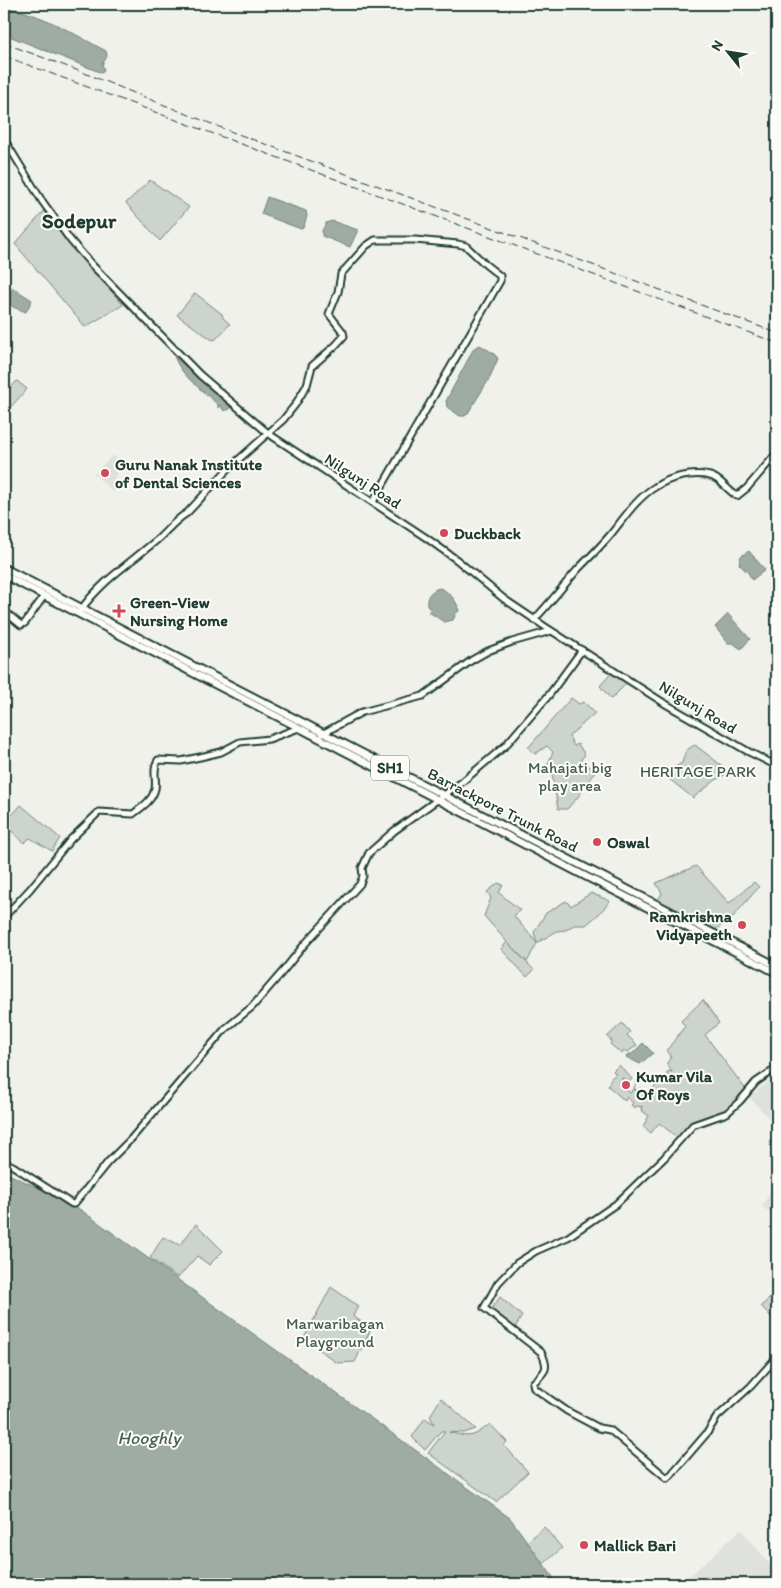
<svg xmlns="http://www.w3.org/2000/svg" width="781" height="1588" font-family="Itim,sans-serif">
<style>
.built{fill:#dfe2dc}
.green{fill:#cdd3cd;stroke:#768880}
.water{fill:#9faca4;stroke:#6c8077}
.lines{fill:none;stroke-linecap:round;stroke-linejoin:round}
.stream{stroke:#6c8077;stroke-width:1}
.minor-casing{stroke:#1f3d34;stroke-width:9}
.major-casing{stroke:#1f3d34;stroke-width:10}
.minor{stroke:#fdfcf7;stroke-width:5}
.major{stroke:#fdfcf7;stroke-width:6}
.rail{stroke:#1f3d34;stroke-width:1;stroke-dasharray:8 4;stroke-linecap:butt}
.poi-dot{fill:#d1495b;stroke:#fdfcf7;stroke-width:2}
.labels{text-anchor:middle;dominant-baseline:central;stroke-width:4;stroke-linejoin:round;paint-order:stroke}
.shield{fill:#fdfcf7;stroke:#62766e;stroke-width:1}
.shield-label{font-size:15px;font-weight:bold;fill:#1f3d34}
.poi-label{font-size:16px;font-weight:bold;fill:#1f3d34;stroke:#fdfcf7;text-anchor:start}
.street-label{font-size:16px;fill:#1f3d34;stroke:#fdfcf7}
.park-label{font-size:16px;fill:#425b53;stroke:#fdfcf7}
.water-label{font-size:18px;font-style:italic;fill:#455e56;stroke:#fdfcf7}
.district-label{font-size:21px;font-weight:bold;fill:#1f3d34;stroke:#fdfcf7}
</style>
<rect width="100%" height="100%" fill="#f0f1eb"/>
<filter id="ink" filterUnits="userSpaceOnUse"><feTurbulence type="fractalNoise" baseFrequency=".02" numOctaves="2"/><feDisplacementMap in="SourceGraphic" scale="10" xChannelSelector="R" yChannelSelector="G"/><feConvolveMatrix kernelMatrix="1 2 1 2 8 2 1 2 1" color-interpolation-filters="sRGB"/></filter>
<g filter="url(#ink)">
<!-- built -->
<g class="built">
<polygon points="113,455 119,461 113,468 116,471 116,478 114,480 119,486 113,492 94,474"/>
<polygon points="777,1075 777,1127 749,1097"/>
<polygon points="777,1179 777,1216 762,1207"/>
<polygon points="741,1529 777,1573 777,1584 681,1584"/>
</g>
<!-- green -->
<g class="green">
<polygon points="150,180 189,207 160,241 126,203"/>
<polygon points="44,211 123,305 85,327 15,244"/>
<polygon points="195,293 222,314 223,318 230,324 215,340 211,339 177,315"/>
<polygon points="17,381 27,389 8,410 4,405 4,394"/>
<polygon points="612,672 627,683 611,699 600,686"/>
<polygon points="571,698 579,704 584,702 595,713 569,736 574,746 578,744 585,755 581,759 585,767 588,765 595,771 578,797 567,809 558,809 552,774 547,766 553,752 547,746 535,754 528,748"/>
<polygon points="695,745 730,772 717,779 693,798 663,774 682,763 686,750"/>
<polygon points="21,805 60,838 52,851 30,838 24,843 4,824"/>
<polygon points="696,866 729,903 754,882 759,887 731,919 715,930 657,902 662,893 656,883"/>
<polygon points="498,883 503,885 499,893 520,910 514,916 537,943 527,962 508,943 534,970 527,977 501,949 507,942 484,916 491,898 487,892"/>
<polygon points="591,893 610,901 599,914 586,925 574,925 566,930 557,931 537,943 534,932 546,913 566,901 571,906"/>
<polygon points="703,1000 719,1023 705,1035 747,1091 725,1113 693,1124 678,1138 659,1123 651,1133 643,1126 649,1116 641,1110 642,1106 641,1107 637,1106 635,1108 631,1105 633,1103 627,1097 625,1101 608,1086 611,1078 616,1074 613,1071 619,1065 632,1079 629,1082 625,1078 623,1079 621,1078 623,1080 620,1083 630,1093 634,1089 636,1091 641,1088 650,1096 649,1094 656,1085 655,1083 659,1081 662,1083 668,1076 666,1073 669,1071 672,1072 667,1063 671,1057 667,1050 685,1026 681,1021"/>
<polygon points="622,1023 630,1032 627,1035 637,1045 628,1052 624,1051 622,1054 610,1044 612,1041 607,1037"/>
<polygon points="196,1224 223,1251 209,1265 197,1256 178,1278 150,1258 163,1237 180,1245"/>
<polygon points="331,1287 358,1306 353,1316 371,1329 355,1362 337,1363 304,1338"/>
<polygon points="777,1292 777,1323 761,1306"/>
<polygon points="500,1297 522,1316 513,1331 490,1311"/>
<path d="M441,1398L476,1429L464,1433L449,1432C471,1438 472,1438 490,1424L507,1442L504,1445L528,1472L496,1502L428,1453L445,1431H441L425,1450L412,1437L425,1418L434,1424L430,1416Z"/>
<polygon points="544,1527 562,1548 540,1567 524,1545"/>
</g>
<!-- water -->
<g class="water">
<path d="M4,7C41,13 74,34 106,51L107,56L102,65L104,68L102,73L4,34Z"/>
<polygon points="267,197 306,211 307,216 303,228 301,229 261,214"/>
<polygon points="332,221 358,230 350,247 322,236 322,231 326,223"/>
<polygon points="13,288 32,300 26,312 13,307 6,300"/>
<polygon points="480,345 493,353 498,358 497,361 488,381 468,413 465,416 460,416 447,407 446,401 474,348"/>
<path d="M174,356L231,407L230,409L224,411L220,405L218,408V405C201,388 182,378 174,356Z"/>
<polygon points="749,551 765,570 752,580 749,574 739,564 741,556"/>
<path d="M439,588C448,590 458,602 459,611L455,614V616L453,620L444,622L429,612L431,609L427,606C426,596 430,591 439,588Z"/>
<polygon points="728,614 750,639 741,649 733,643 728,643 715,627"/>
<polygon points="643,1043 653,1053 640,1064 626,1057 628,1054 632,1054"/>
<polygon points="4,1172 71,1203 510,1518 558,1584 4,1584"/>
</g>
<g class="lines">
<!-- stream -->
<polyline class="stream" points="636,1091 634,1087 637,1083"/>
<!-- minor casing -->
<g class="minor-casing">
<g id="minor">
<polyline points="4,139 42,201 71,241 92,265 200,375 269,434 425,537 457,560 504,599 544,626 664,703 749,752 777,766"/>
<path d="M80,611C100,582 131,562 158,539C168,530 175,520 187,513L228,469L283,420L295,405L307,385L312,366L335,346L344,336L343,332L329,314L338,292L341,274L366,246L375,240H415L458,244L466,246L486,265L500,276V281L373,502"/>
<polyline points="4,614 9,615 21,625 25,623 44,596"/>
<path d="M534,620C550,603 564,585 579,568C590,557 601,546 611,534C624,518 637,498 655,487C670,477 692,472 710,476C720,478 727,490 737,496L747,488L777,453"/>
<polyline points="322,734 362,712 423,696 472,660 488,651 512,642 551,631"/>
<path d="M4,917L30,889L71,839L99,812L133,814C142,807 152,801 155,789C157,779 152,770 158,760L181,761L200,757L221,752L240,742L269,739L299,728"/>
<path d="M777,1068L756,1082L740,1101L727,1113L693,1125L664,1158L616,1204L568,1237L536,1251L517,1263L498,1283L484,1308L541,1352C550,1369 545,1372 533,1383L534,1388L567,1411L599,1428L610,1430L667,1478L670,1476L707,1433L717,1417L751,1386L777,1357"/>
<polyline points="4,1162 13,1166 72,1204 74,1204 108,1162 131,1139 225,1029 252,1007 284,970 304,945 360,884 363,876 362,868 369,853 394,831 462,782 505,746 549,695 582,650"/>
</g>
</g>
<!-- major casing -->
<g class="major-casing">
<g id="major">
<polyline points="4,568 387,766 777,966"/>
<polyline points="4,575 587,877 777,973"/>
</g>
</g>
<!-- minor -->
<use href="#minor" class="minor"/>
<!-- major -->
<use href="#major" class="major"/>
<!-- rail -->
<g class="rail">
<polyline points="4,43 79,71 227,130 777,333"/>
<polyline points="4,56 777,343"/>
</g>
</g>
</g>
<!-- markers -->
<g class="poi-dot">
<circle cx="105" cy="473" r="5"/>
<circle cx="444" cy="533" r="5"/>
<path d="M116.5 603.5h5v5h5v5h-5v5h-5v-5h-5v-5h5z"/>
<circle cx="597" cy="842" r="5"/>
<circle cx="742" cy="925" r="5"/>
<circle cx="626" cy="1085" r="5"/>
<circle cx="584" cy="1545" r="5"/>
</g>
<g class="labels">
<!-- shield labels -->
<rect class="shield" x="371" y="755.5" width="38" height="25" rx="4"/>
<g class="shield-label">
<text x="390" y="768">SH1</text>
</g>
<!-- poi labels -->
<g class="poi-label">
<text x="115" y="464">Guru Nanak Institute<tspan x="115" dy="18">of Dental Sciences</tspan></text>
<text x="454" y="533">Duckback</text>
<text x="130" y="602">Green-View<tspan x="130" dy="18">Nursing Home</tspan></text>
<text x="607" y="842">Oswal</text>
<text x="732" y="916" text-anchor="end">Ramkrishna<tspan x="732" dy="18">Vidyapeeth</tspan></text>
<text x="636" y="1076">Kumar Vila<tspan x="636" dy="18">Of Roys</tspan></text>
<text x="594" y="1545">Mallick Bari</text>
</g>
<!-- street labels -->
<g class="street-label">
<text transform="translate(363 481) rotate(33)">Nilgunj Road</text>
<text transform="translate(698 707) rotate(31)">Nilgunj Road</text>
<text transform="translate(503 810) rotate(27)">Barrackpore Trunk Road</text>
</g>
<!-- park labels -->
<g class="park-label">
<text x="570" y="767">Mahajati big<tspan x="570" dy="18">play area</tspan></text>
<text x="698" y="771">HERITAGE PARK</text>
<text x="335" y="1323">Marwaribagan<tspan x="335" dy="18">Playground</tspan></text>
</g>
<!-- water labels -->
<g class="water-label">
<text x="149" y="1438">Hooghly</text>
</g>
<!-- district labels -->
<g class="district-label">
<text x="79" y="220">Sodepur</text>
</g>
</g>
<!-- margin -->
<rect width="781" height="1588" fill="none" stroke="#fdfcf7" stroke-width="20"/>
<rect x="10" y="10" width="761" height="1568" fill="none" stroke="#1f3d34" stroke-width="2" filter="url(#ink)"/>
<!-- north arrow -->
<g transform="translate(728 52) rotate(300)" stroke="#fdfcf7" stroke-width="4" paint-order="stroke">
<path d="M0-4L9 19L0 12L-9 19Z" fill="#1f3d34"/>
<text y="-8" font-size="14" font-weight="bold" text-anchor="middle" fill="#1f3d34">N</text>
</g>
</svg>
